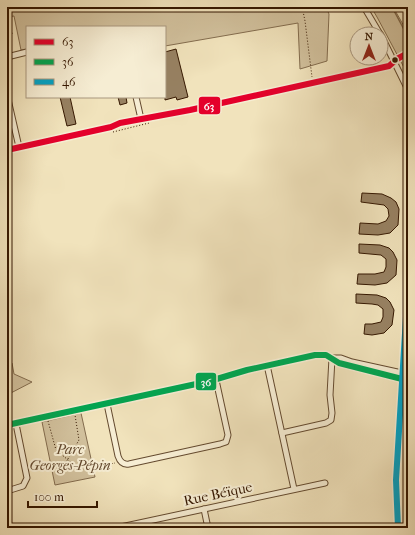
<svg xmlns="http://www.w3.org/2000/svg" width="415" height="535" font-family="'IM FELL French Canon',serif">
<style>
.green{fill:#d1c09c;stroke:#836c4e}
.water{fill:#b19e7c;stroke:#7f684a}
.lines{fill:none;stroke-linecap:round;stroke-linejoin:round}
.stream{stroke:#7f684a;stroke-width:1.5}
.building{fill:#978162;stroke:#351700}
.minor-casing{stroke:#644a2f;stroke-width:7}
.path{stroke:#351700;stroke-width:1;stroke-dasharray:1 2;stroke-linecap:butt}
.minor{stroke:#f6edd3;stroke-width:5}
.bus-1-casing{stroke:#f6edd3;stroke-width:9}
.bus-2-casing{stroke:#f6edd3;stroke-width:9}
.bus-3-casing{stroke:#f6edd3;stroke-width:9}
.bus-1{stroke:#e4002b;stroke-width:6}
.bus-2{stroke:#00a651;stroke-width:6}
.bus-3{stroke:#03a2c4;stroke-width:6}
.bus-dot{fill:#351700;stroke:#f6edd3;stroke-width:1.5}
.labels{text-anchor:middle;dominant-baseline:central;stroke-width:4;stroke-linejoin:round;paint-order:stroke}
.park-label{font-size:14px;font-style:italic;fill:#644a2f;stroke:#f6edd3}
.street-label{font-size:14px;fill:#351700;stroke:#f6edd3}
.line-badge{stroke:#f6edd3;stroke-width:1.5}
.badge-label{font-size:11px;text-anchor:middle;font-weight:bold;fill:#fff}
</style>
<rect width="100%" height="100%" fill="#f1e3bc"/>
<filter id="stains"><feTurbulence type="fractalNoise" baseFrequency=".005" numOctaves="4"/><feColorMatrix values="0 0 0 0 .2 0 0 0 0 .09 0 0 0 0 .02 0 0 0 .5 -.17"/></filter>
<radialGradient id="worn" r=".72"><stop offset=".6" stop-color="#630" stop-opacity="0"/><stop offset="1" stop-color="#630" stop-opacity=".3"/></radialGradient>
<!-- green -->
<g class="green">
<polygon points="7,7 326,7 329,14 327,61 300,69 298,23 165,46 165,27 27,27 27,49 21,50 14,16 7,17"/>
<polygon points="371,7 393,7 408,33 408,75 377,17"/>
<polygon points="7,358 12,363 14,374 32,382 7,395"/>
<polygon points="81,413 95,477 55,485 42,422"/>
</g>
<!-- water -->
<polygon class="water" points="408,439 408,528 407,528 405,497"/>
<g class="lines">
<!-- stream -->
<polyline class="stream" points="392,7 408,37"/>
</g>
<!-- building -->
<g class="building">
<polygon points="7,26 10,26 12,34 7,35"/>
<polygon points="176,49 188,97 177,100 176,97 165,100 165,52"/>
<polygon points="60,97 70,97 76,124 67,126"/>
<polygon points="118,97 126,97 127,103 120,105"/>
<polygon points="362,193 382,194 391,198 396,202 399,209 398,225 390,233 378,235 359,234 360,223 378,224 386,221 389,216 388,209 384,205 361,202"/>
<polygon points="359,244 380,245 389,248 393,252 397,260 396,275 387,283 375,285 357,284 358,274 375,274 384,272 386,267 386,259 381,255 359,253"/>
<polygon points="356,294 377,295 386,298 390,302 394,310 392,325 384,333 372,335 364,334 365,324 372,324 381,322 383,317 383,309 378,305 372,304 356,303"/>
</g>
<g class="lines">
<!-- minor casing -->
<g class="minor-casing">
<g id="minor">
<polyline points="364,7 380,34"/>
<polyline points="381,35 408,90"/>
<polyline points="7,57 27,52"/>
<polyline points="7,95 19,147"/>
<polyline points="136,97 141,119"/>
<polyline points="7,150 111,127 120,123 190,110 389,66 397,59 408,53"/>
<polyline points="333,358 341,358 352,362 402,373"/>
<polyline points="267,365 294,489"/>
<path d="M107,404L118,456C120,462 123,465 129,464L220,444L226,442L228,435L216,380"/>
<polyline points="7,425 210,381 247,370 315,355 326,355 339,363 402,379"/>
<polyline points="282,433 326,423 331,420 332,413 330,395 332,358"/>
<polyline points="7,491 23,486 27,478 16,424"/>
<polyline points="204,509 208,528"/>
<polyline points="116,528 325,483"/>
<polyline points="398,528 396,480 406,317 408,241"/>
</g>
</g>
<!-- path -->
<g class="path">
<polyline points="303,11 305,21 312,77"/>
<polyline points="113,132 149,123"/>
<polyline points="48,421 56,450 73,464 76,471 115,463"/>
<polyline points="65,464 79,440 75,415"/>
</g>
<!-- minor -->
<use href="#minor" class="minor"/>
<!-- bus-1 casing -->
<g class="bus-1-casing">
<polyline id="bus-1" points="7,150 111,127 120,123 190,110 389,66 397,59 408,53"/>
</g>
<!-- bus-2 casing -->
<g class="bus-2-casing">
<polyline id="bus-2" points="7,425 210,381 247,370 315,355 326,355 339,363 402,379"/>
</g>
<!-- bus-3 casing -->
<g class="bus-3-casing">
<polyline id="bus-3" points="398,528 396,480 406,317 408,241"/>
</g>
<!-- bus-1 -->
<use href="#bus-1" class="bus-1"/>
<!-- bus-2 -->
<use href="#bus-2" class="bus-2"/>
<!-- bus-3 -->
<use href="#bus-3" class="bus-3"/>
</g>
<!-- markers -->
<circle class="bus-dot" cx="395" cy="60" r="3.5"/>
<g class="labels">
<!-- park labels -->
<g class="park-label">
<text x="70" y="449">Parc<tspan x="70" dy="16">Georges-Pépin</tspan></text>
</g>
<!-- street labels -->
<g class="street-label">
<text transform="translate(218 494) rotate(-12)">Rue Béïque</text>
</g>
</g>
<g class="line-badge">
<rect x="198" y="96" width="23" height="19" rx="4" fill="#e4002b"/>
<rect x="195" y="372" width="22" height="19" rx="4" fill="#00a651"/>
</g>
<g class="badge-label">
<text x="209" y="110">63</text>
<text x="206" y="386">36</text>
</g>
<!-- margin -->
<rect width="415" height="535" fill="none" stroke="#f1e3bc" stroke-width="24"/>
<rect x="8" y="8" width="399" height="519" fill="none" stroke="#351700" stroke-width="2"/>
<rect x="12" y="12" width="391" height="511" fill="none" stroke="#351700"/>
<!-- legend -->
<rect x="26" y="26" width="140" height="72" fill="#f6edd3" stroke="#a9977f"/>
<rect x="34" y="39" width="20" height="6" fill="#e4002b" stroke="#a9977f"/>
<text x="62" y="46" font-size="12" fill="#351700">63</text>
<rect x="34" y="59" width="20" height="6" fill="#00a651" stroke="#a9977f"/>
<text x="62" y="66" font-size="12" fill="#351700">36</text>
<rect x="34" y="79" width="20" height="6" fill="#03a2c4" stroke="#a9977f"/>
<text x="62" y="86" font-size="12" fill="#351700">46</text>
<!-- north arrow -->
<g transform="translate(369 46)"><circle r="19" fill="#f6edd3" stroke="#a9977f"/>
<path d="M0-3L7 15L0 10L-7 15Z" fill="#8f2418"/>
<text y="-6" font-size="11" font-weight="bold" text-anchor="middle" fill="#351700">N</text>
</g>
<!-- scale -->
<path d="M28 501v6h69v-6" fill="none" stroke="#351700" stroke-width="2"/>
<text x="34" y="501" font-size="12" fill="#351700" stroke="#f6edd3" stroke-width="3" paint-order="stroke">100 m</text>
<rect width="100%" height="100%" filter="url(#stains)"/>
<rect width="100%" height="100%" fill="url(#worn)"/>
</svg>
